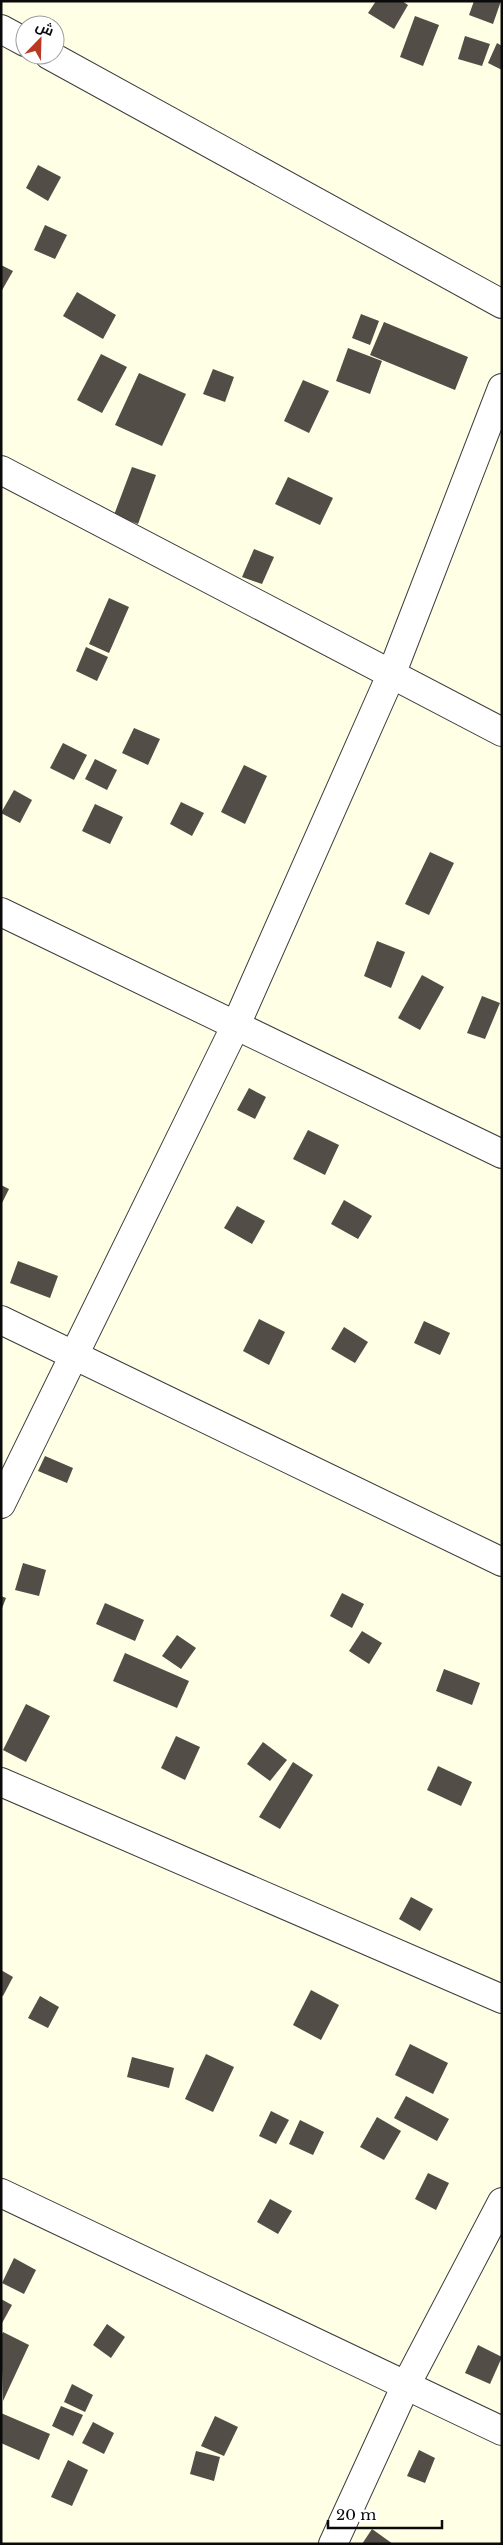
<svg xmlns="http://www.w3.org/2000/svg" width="503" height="2545" font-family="'Libre Baskerville',Cairo,serif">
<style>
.building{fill:#524d46}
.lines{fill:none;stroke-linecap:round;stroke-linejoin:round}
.street-casing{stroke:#3d3d3d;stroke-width:30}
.street{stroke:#fff;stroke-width:28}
</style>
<rect width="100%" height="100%" fill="#ffffe6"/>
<!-- building -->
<g class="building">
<polygon points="376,1 402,1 408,5 394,29 368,13"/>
<polygon points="474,1 501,1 493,24 469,15"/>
<polygon points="415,16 439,25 423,66 400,57"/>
<polygon points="465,36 490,44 482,66 458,59"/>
<polygon points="497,43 502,46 502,70 488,63"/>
<polygon points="38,165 61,177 48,201 26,188"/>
<polygon points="45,225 67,235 55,259 34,250"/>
<polygon points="1,265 13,271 1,292"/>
<polygon points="77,292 116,315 103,339 63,316"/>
<polygon points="361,314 379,321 370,345 352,338"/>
<polygon points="384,322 468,357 455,390 370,355"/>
<polygon points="348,348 382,361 370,394 336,381"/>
<polygon points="101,354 127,367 102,413 77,400"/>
<polygon points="213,369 234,377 225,402 203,394"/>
<polygon points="139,373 186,394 162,446 115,425"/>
<polygon points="303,380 329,391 309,433 284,421"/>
<polygon points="132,467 156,475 138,524 114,515"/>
<polygon points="288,477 333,498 320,525 275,504"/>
<polygon points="254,549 274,557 262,584 242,577"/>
<polygon points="109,598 129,607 109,653 89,644"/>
<polygon points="86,647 108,657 97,681 76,671"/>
<polygon points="134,728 160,739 148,765 122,753"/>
<polygon points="63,743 87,755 74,780 50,768"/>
<polygon points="95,759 117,770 107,790 85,779"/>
<polygon points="244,765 267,776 245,824 221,812"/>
<polygon points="14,790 32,800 20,823 1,813"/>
<polygon points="181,802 204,813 192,836 170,824"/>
<polygon points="95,804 123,817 110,844 82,831"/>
<polygon points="430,852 454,863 429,915 405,904"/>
<polygon points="377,941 405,952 391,988 364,976"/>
<polygon points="422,975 444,987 420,1030 398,1018"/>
<polygon points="482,996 500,1003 485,1039 467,1033"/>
<polygon points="249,1088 266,1097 255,1119 237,1110"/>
<polygon points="308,1130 339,1145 325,1175 293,1159"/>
<polygon points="1,1185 9,1189 1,1205"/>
<polygon points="344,1200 372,1216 358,1239 331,1224"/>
<polygon points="237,1206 265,1221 252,1244 224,1228"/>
<polygon points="18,1261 58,1276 50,1298 10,1283"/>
<polygon points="259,1319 285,1332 269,1365 243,1351"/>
<polygon points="424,1321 450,1333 440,1355 414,1343"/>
<polygon points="344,1327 368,1342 355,1363 331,1349"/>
<polygon points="45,1456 73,1468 67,1483 38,1471"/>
<polygon points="23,1563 46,1570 39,1596 15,1590"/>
<polygon points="342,1593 364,1604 352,1628 330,1616"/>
<polygon points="1,1596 6,1598 1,1611"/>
<polygon points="105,1603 144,1620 135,1641 96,1624"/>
<polygon points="362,1631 382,1643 369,1664 349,1651"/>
<polygon points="177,1635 196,1648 181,1669 162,1656"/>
<polygon points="125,1653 189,1681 177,1708 113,1681"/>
<polygon points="444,1669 480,1683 472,1705 436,1691"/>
<polygon points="26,1704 50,1716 26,1762 3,1750"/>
<polygon points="176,1736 200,1747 185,1780 161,1768"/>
<polygon points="263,1742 287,1760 270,1781 247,1764"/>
<polygon points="293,1762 313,1775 280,1829 259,1817"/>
<polygon points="438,1766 472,1782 461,1806 427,1790"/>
<polygon points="411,1897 433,1909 420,1931 399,1919"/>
<polygon points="1,1970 13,1977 3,1996 1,1995"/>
<polygon points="311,1990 339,2005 321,2040 293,2025"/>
<polygon points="40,1996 59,2007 48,2028 28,2018"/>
<polygon points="410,2044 448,2063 433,2094 395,2075"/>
<polygon points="206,2054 234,2067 213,2112 185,2099"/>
<polygon points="132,2057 174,2068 169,2088 127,2077"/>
<polygon points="406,2096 449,2119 437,2141 394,2118"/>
<polygon points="271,2111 289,2120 276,2144 259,2136"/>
<polygon points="377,2117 401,2131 384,2160 360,2147"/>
<polygon points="300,2120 324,2132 313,2155 289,2144"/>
<polygon points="428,2173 449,2183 436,2210 415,2199"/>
<polygon points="270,2199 292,2211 278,2234 257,2222"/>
<polygon points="14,2258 36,2270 24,2294 2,2283"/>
<polygon points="1,2299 12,2305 1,2325"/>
<polygon points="107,2324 125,2337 111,2358 93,2345"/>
<polygon points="3,2332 29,2345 3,2401 1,2336"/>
<polygon points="478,2345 502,2357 490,2384 465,2373"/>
<polygon points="72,2384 93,2395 85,2412 64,2402"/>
<polygon points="61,2406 83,2415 73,2436 52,2426"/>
<polygon points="1,2413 50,2434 39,2460 1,2443"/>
<polygon points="215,2416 238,2427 224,2456 201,2446"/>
<polygon points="93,2422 114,2433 104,2454 82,2443"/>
<polygon points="419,2450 435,2458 425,2483 407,2476"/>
<polygon points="196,2451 220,2457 214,2481 190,2474"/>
<polygon points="68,2460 88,2470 72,2506 51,2497"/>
<polygon points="372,2529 393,2544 362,2544"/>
</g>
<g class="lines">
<!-- street casing -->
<g class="street-casing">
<g id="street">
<polyline points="1,29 25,42"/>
<polyline points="49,55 502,304"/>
<polyline points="1,470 502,732"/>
<polyline points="1,912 502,1154"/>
<polyline points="1,1320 502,1562"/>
<polyline points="1,1504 236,1025 391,675 502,388"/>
<polyline points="1,1782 502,1999"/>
<polyline points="1,2193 502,2431"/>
<polyline points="333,2544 406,2385 502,2202"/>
</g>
</g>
<!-- street -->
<use href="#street" class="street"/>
</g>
<!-- border -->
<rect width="503" height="2545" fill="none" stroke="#0a0a0a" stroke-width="5"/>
<!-- north arrow -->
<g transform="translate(40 40) rotate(23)"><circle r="24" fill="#ffffff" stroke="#9d9d9d"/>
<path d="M0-4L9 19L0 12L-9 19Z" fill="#b93922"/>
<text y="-8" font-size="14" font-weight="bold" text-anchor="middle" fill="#0a0a0a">ش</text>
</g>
<!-- scale -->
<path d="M328 2520v8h114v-8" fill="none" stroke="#0a0a0a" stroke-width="2.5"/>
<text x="336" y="2520" font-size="15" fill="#0a0a0a" stroke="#ffffff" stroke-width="4" paint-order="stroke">20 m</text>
</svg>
